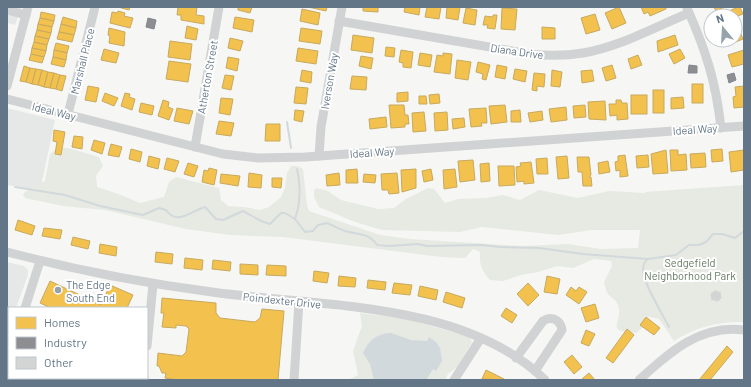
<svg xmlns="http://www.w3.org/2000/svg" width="751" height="387" font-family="Barlow,sans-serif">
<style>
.built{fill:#e6e8e7}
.green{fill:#e6eae2}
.water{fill:#d2d9dc}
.homes{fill:#f2c14e;stroke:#c7aa5f}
.industry{fill:#8d8d92;stroke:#80868f}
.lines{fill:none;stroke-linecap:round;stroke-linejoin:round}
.stream{stroke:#d2d9dc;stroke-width:2}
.building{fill:#d3d4d4;stroke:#e6e6e4}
.minor-tunnel{stroke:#d1d6d9;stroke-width:9;stroke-dasharray:9 4.5;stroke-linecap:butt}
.minor{stroke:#d1d2d3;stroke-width:9}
.poi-dot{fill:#96a3ad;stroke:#fff;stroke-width:1.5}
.labels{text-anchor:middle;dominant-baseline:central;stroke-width:4;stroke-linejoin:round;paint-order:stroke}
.street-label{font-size:11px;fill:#637687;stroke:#fff}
.park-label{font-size:11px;fill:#63795f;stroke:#fff}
.poi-label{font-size:11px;fill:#637687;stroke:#fff;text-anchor:start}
</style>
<rect width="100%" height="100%" fill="#f6f6f4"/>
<!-- built -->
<g class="built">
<polygon points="7,7 22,7 15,25 7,23"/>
<polygon points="7,108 55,120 40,191 7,185"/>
<polygon points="7,262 24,266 28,270 28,275 16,308 9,308 9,323 7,327"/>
</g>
<!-- green -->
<g class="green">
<path d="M58,148H68L99,157L103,166L96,176L97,187L121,195L140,203L164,197L169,182L176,177L219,188L221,200L228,206L244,207L260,210L269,207L281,197L285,188L287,173L291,166H298L303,169L307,205L309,211L380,235L410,239L522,246L568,244L601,249L638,248L640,230H592L558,235L482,227L460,232L382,230L355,222L319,207L314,197V191L316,188L328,191L341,200L378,209L394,208L406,199L428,188L434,189L445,203L458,199L486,198L503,195L520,200L539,190L578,198L609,191L645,193V192L744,185V322C719,321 695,327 674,341L659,319L645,316L642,328L636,333C601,332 626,321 617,303C615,299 611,298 608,294C606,291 605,286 604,282L612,266L611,261L594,259L573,268L557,266L538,272L521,275L503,281L490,280C482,271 479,264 480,252L473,249L465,258L441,257L283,237L230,235L186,229L105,210L63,206L25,198L23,195L25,192L45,181L50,154Z"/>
<polygon points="360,313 408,319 462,335 470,338 472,342 457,367 448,374 445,380 348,380 358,375 353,351 362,326"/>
</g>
<!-- water -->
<path class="water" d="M391,333L411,340L427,341L429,337L436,342L440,348L442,361L436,371L433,369L426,380H374L370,364L363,353C368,341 377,333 391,333Z"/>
<!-- homes -->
<g class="homes">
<polygon points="118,7 130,7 129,10"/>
<polygon points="178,7 197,7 196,15 204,16 204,24 181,20 181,15 177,15"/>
<polygon points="238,7 252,7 250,13 238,10"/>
<polygon points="308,7 327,7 326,11"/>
<polygon points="363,7 378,7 378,12 363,11"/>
<polygon points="405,7 420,7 419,15 404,12"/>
<polygon points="427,7 441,7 439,19 425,17"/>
<polygon points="447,7 460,7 458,20 446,18"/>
<polygon points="619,7 626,23 612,29 605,13"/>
<polygon points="641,7 666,7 666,9 650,16 648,12 644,14"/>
<polygon points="714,7 725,7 716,11"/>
<polygon points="738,7 740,7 743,14 735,17 737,22 735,23 735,16 718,16"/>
<polygon points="466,8 477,10 475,25 463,23"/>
<polygon points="502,8 517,9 515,30 501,29"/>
<polygon points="302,9 320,13 318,25 300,21"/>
<polygon points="118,11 125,13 124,16 133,18 130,28 110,23 112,12 117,13"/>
<polygon points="41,12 55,15 54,21 40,18"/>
<polygon points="595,14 600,30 586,34 581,18"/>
<polygon points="493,15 497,15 495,29 487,28 488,25 483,25 485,16 493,17"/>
<polygon points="63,17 77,21 76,28 61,24"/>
<polygon points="235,17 254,20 252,32 233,28"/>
<polygon points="40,18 54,21 52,27 38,24"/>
<polygon points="38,24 52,27 51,33 37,30"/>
<polygon points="61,24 76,28 74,35 59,32"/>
<polygon points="737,25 743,39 726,46 723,40 735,40 735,26"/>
<polygon points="187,26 198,29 196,40 185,38"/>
<polygon points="542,27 555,28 555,39 542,39"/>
<polygon points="109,28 125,32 124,46 109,43 110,36 108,35"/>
<polygon points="301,28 322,31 320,44 299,41"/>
<polygon points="37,30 51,33 49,39 35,36"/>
<polygon points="59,32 74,35 72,42 57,39"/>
<polygon points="353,35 374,38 372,53 351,50"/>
<polygon points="675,35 678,45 658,52 657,41"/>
<polygon points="35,36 49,39 47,45 34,42"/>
<polygon points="230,38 243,41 240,51 228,48"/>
<polygon points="170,41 192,44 190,60 168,57"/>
<polygon points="34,42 47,45 46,51 32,48"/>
<polygon points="56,43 69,46 67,53 54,50"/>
<polygon points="386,47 395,48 394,57 385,56"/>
<polygon points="32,48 46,51 44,57 31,54"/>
<polygon points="298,48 318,51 316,64 296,61"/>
<polygon points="104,49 119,53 116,63 101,60"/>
<polygon points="680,49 685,58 674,64 669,54"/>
<polygon points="54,50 67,53 66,60 53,57"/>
<polygon points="401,50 413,52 411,68 403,67 403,63 399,62"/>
<polygon points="744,50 744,64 732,67 728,55"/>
<polygon points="420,53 432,55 430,67 418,65"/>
<polygon points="443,53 452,54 450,74 434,72 437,55 443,56"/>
<polygon points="31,54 44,57 42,63 29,60"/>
<polygon points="638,55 642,65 631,69 628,59"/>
<polygon points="361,56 373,58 371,69 359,66"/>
<polygon points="53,57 66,60 64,67 51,64"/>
<polygon points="228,57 239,59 237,71 226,68"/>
<polygon points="457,60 471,62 468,80 455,78"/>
<polygon points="169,61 191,64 188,82 166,79"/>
<polygon points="478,62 490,65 486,80 482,79 483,74 476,72"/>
<polygon points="497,65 507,67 505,79 495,77"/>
<polygon points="612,65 616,78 606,81 602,68"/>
<polygon points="24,66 30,68 26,82 20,81"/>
<polygon points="30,68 36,69 32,84 26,82"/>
<polygon points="36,69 42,70 38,85 32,84"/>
<polygon points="515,69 527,71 525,82 513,79"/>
<polygon points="42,70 48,72 44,87 38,85"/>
<polygon points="302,70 312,72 311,83 300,81"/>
<polygon points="552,70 562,72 560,87 551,86"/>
<polygon points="592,70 594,81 582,83 581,71"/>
<polygon points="48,72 54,73 50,88 44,87"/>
<polygon points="54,73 60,75 56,89 50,88"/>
<polygon points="534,73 545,74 544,87 537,86 537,91 532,90"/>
<polygon points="60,75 66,76 62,91 56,89"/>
<polygon points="225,75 234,76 231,90 222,88"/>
<polygon points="352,76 367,77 366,90 350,89"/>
<rect x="692" y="84" width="11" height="19"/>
<polygon points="88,86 99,88 96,102 85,100"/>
<polygon points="744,86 744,107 734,108 733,97 736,96 735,87"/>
<polygon points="296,87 308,88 306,104 294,103"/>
<rect x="653" y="90" width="11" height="23"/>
<polygon points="408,92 408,101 397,102 397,93"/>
<polygon points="105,93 118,98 114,106 102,101"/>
<polygon points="125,93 130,94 129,97 135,99 132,110 121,106"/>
<polygon points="439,94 440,103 430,104 429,95"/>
<rect x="631" y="95" width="16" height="19"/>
<polygon points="419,96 426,96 427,104 419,104"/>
<polygon points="683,97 684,108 671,109 671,98"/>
<polygon points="221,98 233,99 230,115 219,113"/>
<polygon points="163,100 169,102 168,107 173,109 169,120 158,116"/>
<polygon points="616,100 621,100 622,103 627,103 628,119 617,120 617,115 610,116 609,104 616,104"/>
<polygon points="605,101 606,120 589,119 588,102"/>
<polygon points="141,103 154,106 152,115 139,112"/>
<polygon points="389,105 404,105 405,115 408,115 409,124 405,124 405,127 391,128"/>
<polygon points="505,105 507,122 491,124 489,106"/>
<polygon points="585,105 586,117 574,118 573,106"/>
<polygon points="566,107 567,120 551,122 549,109"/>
<polygon points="177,108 193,111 189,124 174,121"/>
<polygon points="486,108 487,123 481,123 482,126 471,127 469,109"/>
<polygon points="295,110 304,111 302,122 294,120"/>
<polygon points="520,110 521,122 511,122 511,111"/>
<polygon points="542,111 543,120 530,122 528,113"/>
<polygon points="424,112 426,131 413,132 412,113"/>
<polygon points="447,112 448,130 435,131 434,113"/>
<polygon points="386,117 387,127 370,129 369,119"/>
<polygon points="464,118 465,127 453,129 452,119"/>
<polygon points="219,121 234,123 231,136 216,134"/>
<polygon points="266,124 280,124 280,141 265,141"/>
<polygon points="54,130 65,132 61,155 55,154 57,142 53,141"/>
<polygon points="74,136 83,137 82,149 72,147"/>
<polygon points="94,140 105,143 102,154 91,150"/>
<polygon points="111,144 122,147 119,157 108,155"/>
<polygon points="131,149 142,152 140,162 129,159"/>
<polygon points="722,149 723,161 712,162 711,150"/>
<polygon points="666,150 668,173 653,174 651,154"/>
<polygon points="670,150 678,150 678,155 686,154 687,170 671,171"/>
<polygon points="744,150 744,170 731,172 729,152"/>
<polygon points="705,153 706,167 691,168 690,154"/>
<polygon points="625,155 628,176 620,177 620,170 616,171 615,162 618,161 618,156"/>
<polygon points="648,155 649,167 637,168 636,156"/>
<polygon points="149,156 160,159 158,169 147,166"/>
<polygon points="567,156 569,178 558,179 556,157"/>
<polygon points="577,157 589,157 591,175 589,177 591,177 592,186 583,186 582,172 578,172"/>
<polygon points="167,158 179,161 175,172 164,169"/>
<polygon points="547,158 548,174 537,174 536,159"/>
<polygon points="473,160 475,180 460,182 458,161"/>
<polygon points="608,161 610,172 599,174 598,163"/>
<polygon points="531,162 534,183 524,184 524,181 517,182 516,167 521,166 520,163"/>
<polygon points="188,163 198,166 194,177 184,174"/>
<polygon points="489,163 490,181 481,182 480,164"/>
<polygon points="498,166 514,166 515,185 499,186"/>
<polygon points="209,168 217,170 214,185 202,182 204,170 208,171"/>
<polygon points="357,169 358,183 346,183 346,170"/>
<polygon points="416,169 416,188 402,192 401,170"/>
<polygon points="431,169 433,180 424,182 422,171"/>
<polygon points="455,169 457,187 444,189 443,170"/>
<polygon points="249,173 262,175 261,188 248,187"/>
<polygon points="339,173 340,185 327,186 326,175"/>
<polygon points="397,173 399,193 389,194 388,190 382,190 381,174"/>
<polygon points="221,174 240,176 238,186 220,183"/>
<polygon points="364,174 376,175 375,183 363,182"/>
<polygon points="272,178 282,178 281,188 272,187"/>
<polygon points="18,220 35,226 32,235 15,230"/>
<polygon points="44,228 62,230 60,239 42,236"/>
<polygon points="73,237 90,241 88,249 71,245"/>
<polygon points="100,244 117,247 116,256 99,253"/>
<polygon points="156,252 173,254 172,264 155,262"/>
<polygon points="185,258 203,260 202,270 184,268"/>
<polygon points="213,260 231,262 230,271 212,269"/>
<polygon points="240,264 258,265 258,275 240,274"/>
<polygon points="267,265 286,266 286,276 266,275"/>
<polygon points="314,271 329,273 327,283 313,281"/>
<polygon points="339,276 356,278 355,287 338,286"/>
<polygon points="547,276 560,279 557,294 544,292"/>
<polygon points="368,280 386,282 385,290 367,288"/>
<polygon points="50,281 101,305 110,285 133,295 127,308 51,308 40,303"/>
<polygon points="394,283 412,285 410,295 392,293"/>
<polygon points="528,283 539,295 528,306 517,294"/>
<polygon points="420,286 438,290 436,300 418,296"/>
<polygon points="571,287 576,291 579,287 587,292 579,304 566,295"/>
<polygon points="446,292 465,298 462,308 443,302"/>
<polygon points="162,298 216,303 216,313 220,318 255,322 260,318 262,309 284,311 278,380 177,380 165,378 166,373 162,373 159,366 157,366 158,353 182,356 186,352 189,329 186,326 176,325 176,328 162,327 164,313 161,313"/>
<polygon points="595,304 599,318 586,322 581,308"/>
<polygon points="506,308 517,315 512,323 501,316"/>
<polygon points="646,317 660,328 654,335 640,325"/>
<polygon points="627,329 634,335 613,363 606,358"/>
<polygon points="586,330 595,334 589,346 581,343"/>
<polygon points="727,346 733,352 710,380 699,380"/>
<polygon points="572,355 582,367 574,374 564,362"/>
<polygon points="486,370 504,379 504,380 482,379"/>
<polygon points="589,373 595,380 582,380 582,379"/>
<polygon points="29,378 65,378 69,380 33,380"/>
<polygon points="65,378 79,378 78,380"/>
<polygon points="79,378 97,378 96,380 78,380"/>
</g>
<!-- industry -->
<g class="industry">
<polygon points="148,18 156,20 154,29 146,27"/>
<polygon points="689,65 697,66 697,73 688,73"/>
<polygon points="734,73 736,80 729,83 727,75"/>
</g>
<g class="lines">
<!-- stream -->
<g class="stream">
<polyline points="287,122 291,148"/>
<path d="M15,187L65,195L100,206L143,215L159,208L166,210C177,226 191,211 205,207L216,219L223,220L243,211C253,216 260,222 270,224L281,213H285L295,219L305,232L313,231L318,225L327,223C332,225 339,229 345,231C358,235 368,232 377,245L389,246L418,244L427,246L481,245L500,247L539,248L583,254L648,259L676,255L689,245H699L706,242L713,234H722L735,238L744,231"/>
<path d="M295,219C301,202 301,187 297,169"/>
<path d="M648,259C645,261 643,265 643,270C642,281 663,315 669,327"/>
</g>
</g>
<!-- building -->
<polygon class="building" points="715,290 721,292 722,298 718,302 711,300 710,294"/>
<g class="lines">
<!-- minor-tunnel -->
<polyline class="minor-tunnel" points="83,378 87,380"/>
<!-- minor -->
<g class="minor">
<path d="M687,8C706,51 716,82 721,128"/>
<polyline points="7,10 26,15"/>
<path d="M339,21L530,54C548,56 565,56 583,53C619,47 655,27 689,13"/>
<polyline points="7,86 28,7"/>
<polyline points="7,99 223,154 258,158 305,157 744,126"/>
<polyline points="68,114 95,7"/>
<polyline points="195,147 219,7"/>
<polyline points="319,156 321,127 342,7"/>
<path d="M7,252C75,270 142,283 212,292C318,307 463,300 545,380"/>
<polyline points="25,308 40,261"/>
<polyline points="7,319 9,319"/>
<polyline points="7,345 9,340"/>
<polyline points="147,346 153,284"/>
<path d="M516,358L543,321L547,319C555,317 561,322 562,330L535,371"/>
<polyline points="144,380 144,378"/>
<polyline points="294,380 299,302"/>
<polyline points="454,380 481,338"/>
<path d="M639,380C669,353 700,324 744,330"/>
</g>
</g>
<!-- markers -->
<circle class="poi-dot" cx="58" cy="290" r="4"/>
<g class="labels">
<!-- street labels -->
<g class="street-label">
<text transform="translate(517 51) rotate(8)">Diana Drive</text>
<text transform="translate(82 61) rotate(-76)">Marshall Place</text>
<text transform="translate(207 77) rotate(-80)">Atherton Street</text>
<text transform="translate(329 81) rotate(-80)">Iverson Way</text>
<text transform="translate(54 111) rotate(14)">Ideal Way</text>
<text transform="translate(695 129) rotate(-4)">Ideal Way</text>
<text transform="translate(372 152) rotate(-4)">Ideal Way</text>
<text transform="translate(282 300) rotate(6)">Poindexter Drive</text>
</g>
<!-- park labels -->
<g class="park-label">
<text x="690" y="262">Sedgefield<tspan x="690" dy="13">Neighborhood Park</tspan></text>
</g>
<!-- poi labels -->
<g class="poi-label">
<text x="66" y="284">The Edge<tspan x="66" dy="13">South End</tspan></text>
</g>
</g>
<!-- border -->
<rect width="751" height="387" fill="none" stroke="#637687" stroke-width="16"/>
<!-- legend -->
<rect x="8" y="307" width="140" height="72" fill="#ffffff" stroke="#c1c8cf"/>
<rect x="16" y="317" width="20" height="12" fill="#f2c14e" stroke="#c1c8cf"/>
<text x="44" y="327" font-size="12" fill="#637687">Homes</text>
<rect x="16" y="337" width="20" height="12" fill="#8d8d92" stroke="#c1c8cf"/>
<text x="44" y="347" font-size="12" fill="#637687">Industry</text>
<rect x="16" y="357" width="20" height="12" fill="#d3d4d4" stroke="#c1c8cf"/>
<text x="44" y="367" font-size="12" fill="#637687">Other</text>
<!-- north arrow -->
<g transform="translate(723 28) rotate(342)"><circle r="19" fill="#ffffff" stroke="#c1c8cf"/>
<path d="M0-3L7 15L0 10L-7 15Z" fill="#96a3ad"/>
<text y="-6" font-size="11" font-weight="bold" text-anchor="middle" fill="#637687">N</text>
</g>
</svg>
